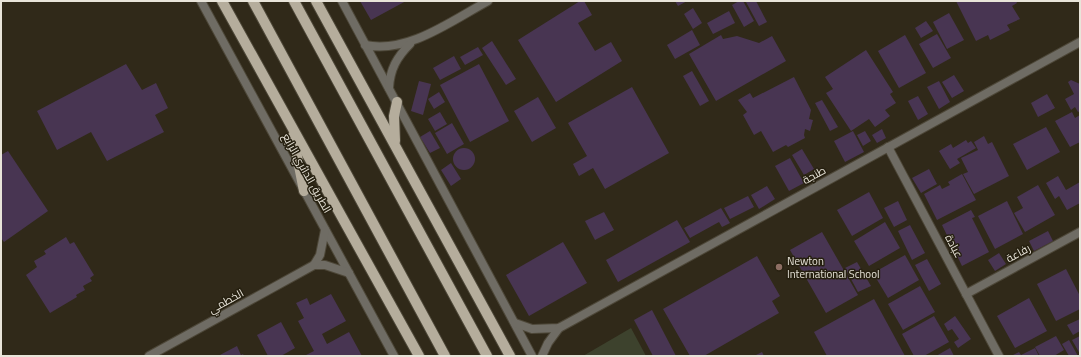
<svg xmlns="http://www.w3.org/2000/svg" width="1081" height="357" font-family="'Titillium Web',Cairo,sans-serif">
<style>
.green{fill:#3d422d}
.building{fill:#483552}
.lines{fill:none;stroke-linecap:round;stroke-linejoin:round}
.street-casing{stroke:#4d4738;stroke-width:10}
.primary-casing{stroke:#4d4738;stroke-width:12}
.street{stroke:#6f6c64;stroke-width:8}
.primary{stroke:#b5ad9c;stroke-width:10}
.education-dot{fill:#8d6e63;stroke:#262010;stroke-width:1.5}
.labels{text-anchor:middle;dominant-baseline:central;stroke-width:3;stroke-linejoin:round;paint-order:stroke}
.street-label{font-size:11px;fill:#e8e4d9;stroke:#262010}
.poi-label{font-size:11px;fill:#e8e4d9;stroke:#262010;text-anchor:start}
</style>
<rect width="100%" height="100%" fill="#302919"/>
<!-- green -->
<polygon class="green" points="631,328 646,356 583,356"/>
<!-- building -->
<g class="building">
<polygon points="360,1 406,1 371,20"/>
<polygon points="580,1 584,1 592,15 578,23 595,51 611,42 622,61 556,102 518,40"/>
<polygon points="675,1 687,1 678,6"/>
<polygon points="739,1 743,1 754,21 744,27 732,5"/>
<polygon points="748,1 756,1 767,22 759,26 746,2"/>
<polygon points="956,1 1016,1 1017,3 1012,6 1020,19 1007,25 1010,30 990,40 988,35 976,41"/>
<polygon points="693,8 702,23 693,29 684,14"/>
<polygon points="729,11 735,23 713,34 707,23"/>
<polygon points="949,13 964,40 947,49 933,22"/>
<polygon points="926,21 933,31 921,38 915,28"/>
<polygon points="692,30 700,45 675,59 667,45"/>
<polygon points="937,34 951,58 933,68 919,44"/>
<polygon points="721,35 723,39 737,36 759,43 772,36 786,61 716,101 689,54"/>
<polygon points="905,35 926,73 899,88 878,51"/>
<polygon points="492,41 516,79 506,85 482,48"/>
<polygon points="478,47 483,55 465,65 460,57"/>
<polygon points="866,50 893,92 890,94 896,103 885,110 890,116 875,127 869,119 851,131 826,93 833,89 825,77"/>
<polygon points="454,56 461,69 440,80 433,68"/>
<polygon points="126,64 142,90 156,83 168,108 155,115 164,132 107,161 91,132 57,150 37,111"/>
<polygon points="479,64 509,121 470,142 440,85"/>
<polygon points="692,71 709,101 700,106 683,76"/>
<polygon points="954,75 964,91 952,98 942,82"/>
<polygon points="794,77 811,110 809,119 813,120 810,131 805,129 804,135 805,138 788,147 786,145 773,152 761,131 754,135 743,115 747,112 738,100 750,93 753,98"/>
<polygon points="1071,80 1080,84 1080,111 1078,112 1075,107 1071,110 1065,99 1074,94 1068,82"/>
<polygon points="419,81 431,84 423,115 411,111"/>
<polygon points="939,81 950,102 939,109 927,87"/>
<polygon points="632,87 669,153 605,189 593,168 579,176 573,164 587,156 568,123"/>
<polygon points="439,92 445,102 434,109 428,99"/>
<polygon points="1047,94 1055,108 1038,117 1031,103"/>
<polygon points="918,96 928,114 918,120 908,101"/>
<polygon points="538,97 556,128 532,142 514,111"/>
<polygon points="822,100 838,127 830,131 815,103"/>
<polygon points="440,112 447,124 435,131 428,119"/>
<polygon points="1072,112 1075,118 1080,115 1080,142 1070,147 1055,121"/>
<polygon points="452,123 464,144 447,154 435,133"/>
<polygon points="1046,127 1060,152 1027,170 1013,144"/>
<polygon points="882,129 886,138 877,143 872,135"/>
<polygon points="430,131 440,148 430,153 420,137"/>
<polygon points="853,131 864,152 845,162 834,141"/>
<polygon points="865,131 871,141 863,146 857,135"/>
<polygon points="984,136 988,144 992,142 1009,176 974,194 963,174 968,172 961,158 978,150 974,142"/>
<polygon points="966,140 968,143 971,141 976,148 957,159 960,163 950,169 939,151 951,144 953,148"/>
<circle cx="464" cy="159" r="11"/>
<polygon points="802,149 814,169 804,175 792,155"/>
<polygon points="8,151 48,211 4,242 1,238 1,155"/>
<polygon points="790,158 804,183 789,191 775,166"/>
<polygon points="451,163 461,179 451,186 441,170"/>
<polygon points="929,169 937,184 921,193 912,178"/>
<polygon points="962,174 976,200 937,220 924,194 940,185 942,189 950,185 948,182"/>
<polygon points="1058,176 1066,190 1080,182 1080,203 1067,210 1059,196 1055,199 1046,183"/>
<polygon points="1038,185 1055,215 1025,232 1014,213 1023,208 1017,197"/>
<polygon points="767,186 775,199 759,209 751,195"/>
<polygon points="869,192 883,218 852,236 837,210"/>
<polygon points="748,196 754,207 730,219 724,208"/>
<polygon points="898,201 907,220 894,227 884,208"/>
<polygon points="1007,201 1023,234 995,249 978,216"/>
<polygon points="721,208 730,223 722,227 719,222 690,238 684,228"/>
<polygon points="971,210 975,217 972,218 989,252 962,266 942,225"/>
<polygon points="604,212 614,230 595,240 585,221"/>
<polygon points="677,220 690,242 618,282 606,260"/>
<polygon points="885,222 900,248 869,266 854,241"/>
<polygon points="910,225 925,253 912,260 898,231"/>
<polygon points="1048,231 1053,241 1034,251 1029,241"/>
<polygon points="822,232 858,295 826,313 790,250"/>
<polygon points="66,237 70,244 74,242 94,275 90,278 92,281 83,286 85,290 76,295 77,297 50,313 26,275 37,267 34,261 46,254 44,251"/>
<polygon points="563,242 587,283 529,316 506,275"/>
<polygon points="999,253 1006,264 995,271 988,260"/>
<polygon points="905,255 919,280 888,298 873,273"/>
<polygon points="757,256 780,296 772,301 779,313 704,356 690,356 663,309"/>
<polygon points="927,259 941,284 929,291 915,265"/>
<polygon points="857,262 871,286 858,292 845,268"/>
<polygon points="1066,269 1080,296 1080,309 1056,321 1037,284"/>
<polygon points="920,286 935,312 903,330 888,304"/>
<polygon points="331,294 346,321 322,334 327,344 349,332 362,356 304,356 314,351 298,321 304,318 296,303 307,298 310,305"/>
<polygon points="1029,298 1047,331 1015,348 997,316"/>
<polygon points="874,299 905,356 827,356 814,332"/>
<polygon points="652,310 676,356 653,356 634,320"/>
<polygon points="934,316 949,342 924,356 914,356 902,334"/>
<polygon points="955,316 971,339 958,348 954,342 959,339 952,329 948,331 944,324"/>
<polygon points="1080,319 1080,331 1073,335 1067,325"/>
<polygon points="281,322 295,348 281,356 268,356 257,335"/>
<polygon points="1056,336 1064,350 1054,356 1040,356 1035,347"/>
<polygon points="1080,336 1080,354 1072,340"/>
<polygon points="1069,340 1078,356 1069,356 1062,344"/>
<polygon points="237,346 241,355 243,354 244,356 218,356"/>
<polygon points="950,348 954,356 936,356"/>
<polygon points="1035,348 1039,356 1011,356 1019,352 1021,355"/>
<polygon points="762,352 764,356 754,356"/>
</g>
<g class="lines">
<!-- street casing -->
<g class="street-casing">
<g id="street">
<polyline points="201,1 394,356"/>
<polyline points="342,1 532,356"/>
<path d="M365,45C408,54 451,21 488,1"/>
<path d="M389,88C390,69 397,57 410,44"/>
<polyline points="888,147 999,356"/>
<polyline points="314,265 325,265 349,273"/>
<polyline points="966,294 1080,232"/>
<polyline points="515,323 532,329 559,328 1080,42"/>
<polyline points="149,356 314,265 320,255 325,230"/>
<polyline points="542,356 548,343 559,328"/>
</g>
</g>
<!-- primary casing -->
<g class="primary-casing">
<g id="primary">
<polyline points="222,1 419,356"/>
<polyline points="253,1 445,356"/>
<polyline points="294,1 487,356"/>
<polyline points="316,1 510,356"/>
<polyline points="293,136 304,191"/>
<polyline points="395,141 394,116 397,102"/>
</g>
</g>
<!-- street -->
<use href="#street" class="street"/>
<!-- primary -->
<use href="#primary" class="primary"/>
</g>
<!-- markers -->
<circle class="education-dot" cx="779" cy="267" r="4"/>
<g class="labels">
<!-- street labels -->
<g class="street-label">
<text transform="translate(307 173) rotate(61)">الطريق الدائري الرابع</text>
<text transform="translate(814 175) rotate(-29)">طنجة</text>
<text transform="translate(954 246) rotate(62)">عبادة</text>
<text transform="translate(1018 253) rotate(-29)">رفاعة</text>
<text transform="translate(226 301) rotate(-29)">الخطمي</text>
</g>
<!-- poi labels -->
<g class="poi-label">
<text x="787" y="261">Newton<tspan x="787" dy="13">International School</tspan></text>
</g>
</g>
<!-- border -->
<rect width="1081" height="357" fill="none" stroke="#e8e4d9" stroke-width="4"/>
</svg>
